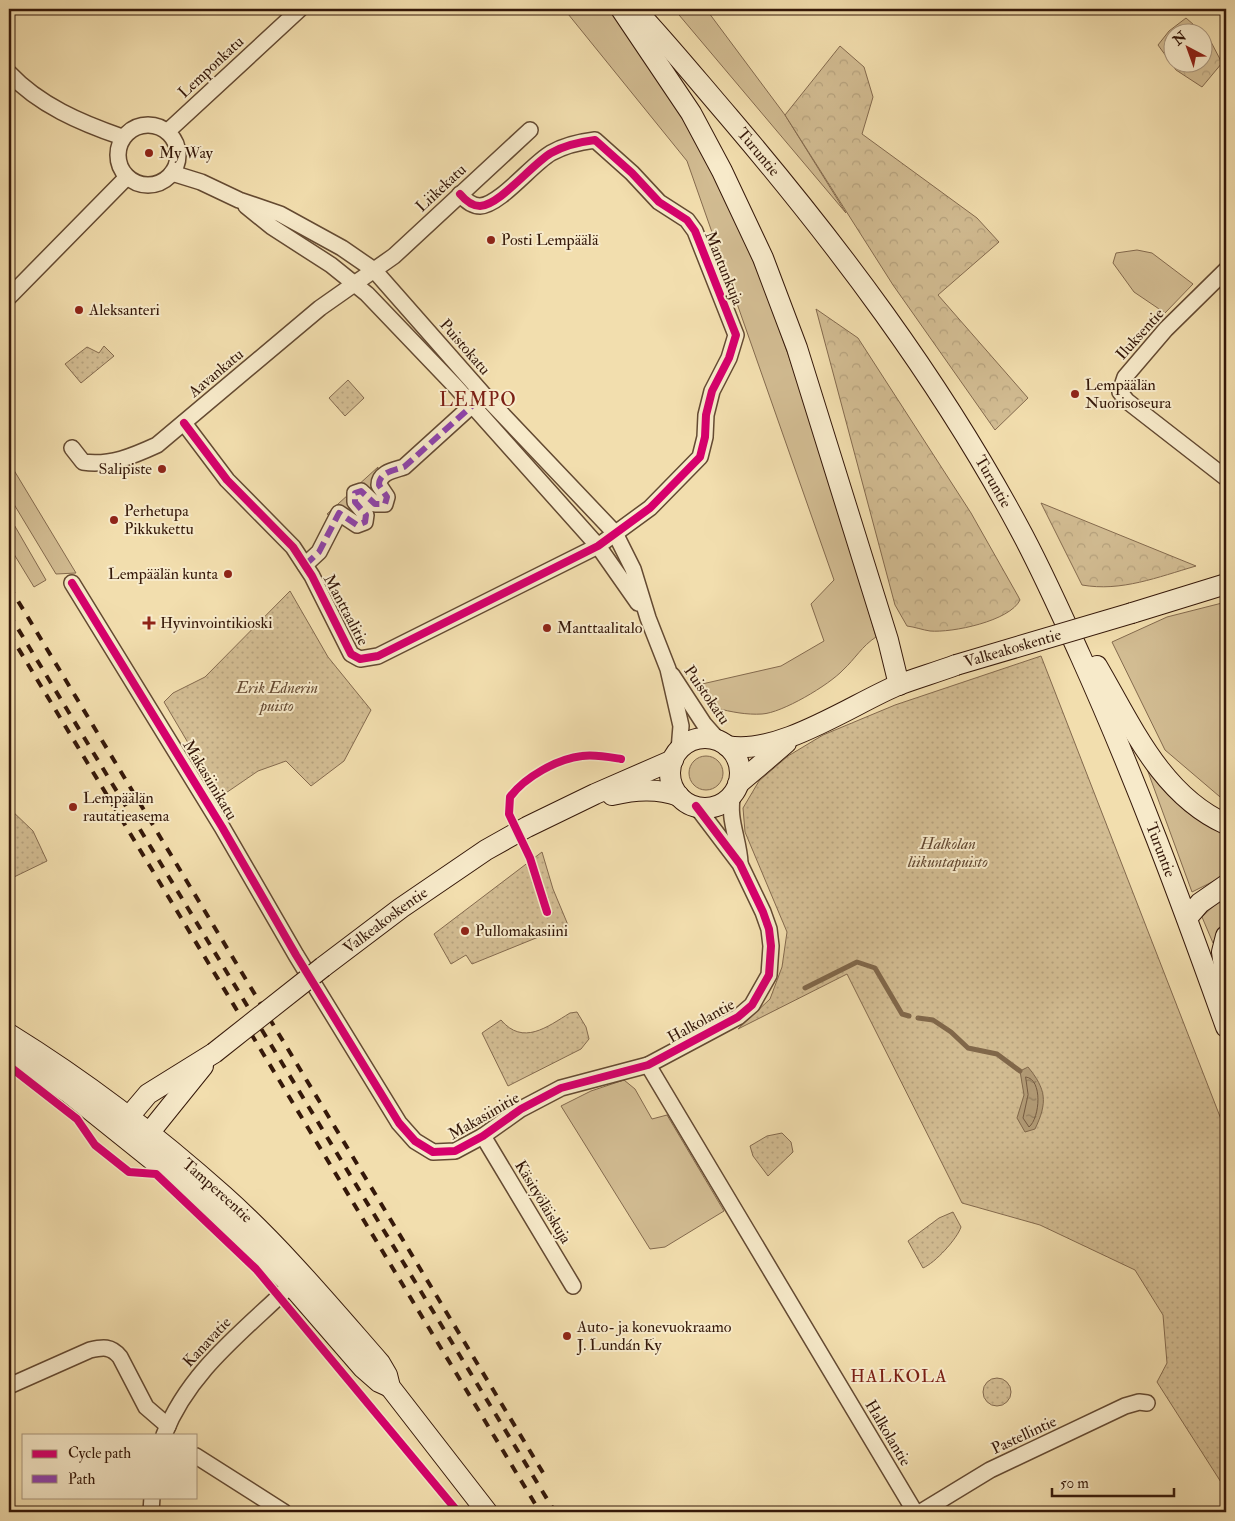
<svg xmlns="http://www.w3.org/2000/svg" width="1235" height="1521" font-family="'IM FELL Double Pica',serif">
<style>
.green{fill:#d2bc92;stroke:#846a4e}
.forest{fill:url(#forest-crowns);stroke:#846a4e}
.park{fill:url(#park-dots);stroke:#846a4e}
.water{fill:url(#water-ripples);stroke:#80674a}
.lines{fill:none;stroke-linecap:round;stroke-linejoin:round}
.shore{stroke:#745a40;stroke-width:1}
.stream{stroke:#80674a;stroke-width:5}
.street-casing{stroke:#644a32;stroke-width:18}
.secondary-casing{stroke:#351809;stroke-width:22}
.street{stroke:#f7eaca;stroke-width:15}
.secondary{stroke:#f7eaca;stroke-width:20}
.rail{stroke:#351809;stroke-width:4;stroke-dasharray:9 9;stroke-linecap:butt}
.secondary-bridge-casing{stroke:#351809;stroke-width:22;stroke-linecap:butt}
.secondary-bridge{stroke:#f7eaca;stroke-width:20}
.quiet{stroke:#8e44ad;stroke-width:6;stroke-dasharray:12 6;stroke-linecap:butt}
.cycleway-casing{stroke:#f7eaca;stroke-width:11}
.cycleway{stroke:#d6006c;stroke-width:8}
.poi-dot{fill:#8f2418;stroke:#f7eaca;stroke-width:2}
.labels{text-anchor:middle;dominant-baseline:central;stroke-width:4;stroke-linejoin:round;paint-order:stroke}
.street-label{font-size:16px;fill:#351809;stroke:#f7eaca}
.poi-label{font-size:16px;fill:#351809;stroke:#f7eaca;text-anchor:start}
.park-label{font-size:16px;font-style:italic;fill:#644932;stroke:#f7eaca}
.neighbourhood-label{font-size:18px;letter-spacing:1px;fill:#7a1f14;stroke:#f7eaca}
.quarter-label{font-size:19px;letter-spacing:1px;fill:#7a1f14;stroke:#f7eaca}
</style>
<defs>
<pattern id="forest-crowns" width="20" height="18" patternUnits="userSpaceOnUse" patternTransform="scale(1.25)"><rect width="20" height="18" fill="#d2bc92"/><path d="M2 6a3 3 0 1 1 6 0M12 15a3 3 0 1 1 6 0" fill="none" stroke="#b5a17d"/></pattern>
<pattern id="park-dots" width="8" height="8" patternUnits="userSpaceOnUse" patternTransform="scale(1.25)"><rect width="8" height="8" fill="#d2bc92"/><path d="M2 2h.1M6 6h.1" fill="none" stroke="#b5a17d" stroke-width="1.8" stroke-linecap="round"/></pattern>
<pattern id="water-ripples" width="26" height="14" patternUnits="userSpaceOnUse" patternTransform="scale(1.25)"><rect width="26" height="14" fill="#b29b76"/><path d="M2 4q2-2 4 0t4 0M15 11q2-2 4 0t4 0" fill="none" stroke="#927d5f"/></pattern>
</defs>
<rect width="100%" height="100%" fill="#f2deae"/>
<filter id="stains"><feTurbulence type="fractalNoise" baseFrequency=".004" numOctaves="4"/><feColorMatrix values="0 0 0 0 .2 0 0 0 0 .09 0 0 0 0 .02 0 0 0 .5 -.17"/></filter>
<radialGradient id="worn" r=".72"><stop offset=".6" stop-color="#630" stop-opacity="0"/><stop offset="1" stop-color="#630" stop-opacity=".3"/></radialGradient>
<!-- green -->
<g class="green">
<path d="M564,9H610C670,90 722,182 759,275C801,382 832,493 866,602L876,637C862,646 855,659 843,670C829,685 782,713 762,714C747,715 731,712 716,708L702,684L781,666L824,641L811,604L834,580L687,161Z"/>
<polygon points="674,9 706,9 785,115 846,213"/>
<polygon points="1137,250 1152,253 1193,284 1165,313 1134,292 1113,263 1116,253"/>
<polygon points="9,462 76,573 56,574 9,496"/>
<polygon points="378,467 375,487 368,493 356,487"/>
<polygon points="349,494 353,507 347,512 330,516 327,514"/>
<polygon points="9,516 46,580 34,587 9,546"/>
<polygon points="1226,602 1226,802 1165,750 1112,642 1167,617"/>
<circle cx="706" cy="773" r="17"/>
<polygon points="1147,769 1226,833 1226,875 1192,892"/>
<polygon points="1226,894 1226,914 1213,943 1202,917"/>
<polygon points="624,1080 635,1089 652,1119 667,1115 724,1211 665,1247 650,1249 561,1106 591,1091"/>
</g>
<!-- forest -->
<g class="forest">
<polygon points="1186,18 1202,32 1172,32 1172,62 1202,62 1203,33 1210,40 1222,63 1202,87 1176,70 1158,45 1169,31"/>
<polygon points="840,46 864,67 873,97 862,134 977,218 999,242 938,295 1028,398 995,430 893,285 785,115"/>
<path d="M816,309L858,338L971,513L1018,596L1020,600C1010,621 952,633 930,631C923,630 915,627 907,626L895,605Z"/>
<path d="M1041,503L1196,566C1158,577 1121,592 1082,585Z"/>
</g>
<!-- park -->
<g class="park">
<polygon points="104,346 114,356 81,383 65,364 87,347 99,353"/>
<polygon points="348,380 364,398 345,416 329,398"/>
<polygon points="290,591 328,657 371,710 344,761 311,786 286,761 258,771 220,797 164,702 173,693 205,677"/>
<polygon points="1041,656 1226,1132 1226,1490 1157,1382 1167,1363 1163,1315 1135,1270 1040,1225 962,1203 847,974 738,1029 770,999 782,967 787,932 745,832 743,808 759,781 788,756 823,735 895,705"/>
<polygon points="9,808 33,831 47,861 14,877 9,872"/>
<polygon points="542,852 553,889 568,925 472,964 466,955 451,964 434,934"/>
<path d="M577,1012L586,1027L589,1039L581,1049L508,1086L482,1033L501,1020C523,1046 547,1027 570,1013Z"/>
<polygon points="782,1133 791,1142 793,1152 768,1176 753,1156 750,1146 767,1136"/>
<path d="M953,1212L961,1227C957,1239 935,1263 923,1268L908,1241L939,1218Z"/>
<circle cx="997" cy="1392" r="14"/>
</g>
<!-- water -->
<path class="water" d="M1028,1067C1046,1089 1048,1102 1035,1129L1025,1132L1017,1118L1024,1095L1020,1071Z"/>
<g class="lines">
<!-- shore -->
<path class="shore" d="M1026,1077C1043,1079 1040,1118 1029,1127L1023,1118L1028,1095Z"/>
<!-- stream -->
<g class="stream">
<polyline points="805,988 857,962 875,968 902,1014 909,1016"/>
<polyline points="918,1018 933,1020 951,1032 968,1048 997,1054 1020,1071"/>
</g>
<!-- street casing -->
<g class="street-casing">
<g id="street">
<path d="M9,73C39,105 81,123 122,137"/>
<circle cx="148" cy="155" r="30"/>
<polyline points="168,131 300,9"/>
<polyline points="172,173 201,182 239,200 280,214 342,248 374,270 484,395 615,533 633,569 648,618 668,669 681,726 679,750"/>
<polyline points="246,206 272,227 331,265 367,294 456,387 598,546 638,603"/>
<polyline points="1226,270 1166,329 1125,377 1120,392 1127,401 1226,478"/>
<polyline points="9,297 127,177"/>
<path d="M184,423L227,480L293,547L312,576L351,654L360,659L378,656L598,546L650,508L700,457L705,437L706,415L712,391L729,358L736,335L695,231L687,220L659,202L632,173L595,140C579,142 565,145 551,153C532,164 500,205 480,206C472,206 465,200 460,194"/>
<path d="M72,448L83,462C110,466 133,456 157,445L320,308L394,256L530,130"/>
<path d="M305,565L319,552L339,513L357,525L365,522L366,515L355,502V493L361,491L375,504H385L387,497L379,485C379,472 395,470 404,467L479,399"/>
<polyline points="72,583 222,827 296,955 399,1123 415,1141 433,1152 455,1151 483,1136 521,1109 561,1088 648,1065 738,1017 752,1005 769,975 771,946 769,929 763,912 740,864 696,806"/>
<polyline points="672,675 704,724 719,741"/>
<path d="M733,794C727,818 739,839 740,863"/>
<polyline points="648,1065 915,1512"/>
<polyline points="483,1136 573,1286"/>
<path d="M9,1386L90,1350C103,1347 111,1346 120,1357L146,1407L168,1426"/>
<path d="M164,1435C189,1371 244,1331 291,1285"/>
<polyline points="196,1456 284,1512"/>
<polyline points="151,1512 152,1497"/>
<polyline points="921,1512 990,1470 1125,1406 1139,1402 1147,1403"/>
</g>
</g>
<!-- secondary casing -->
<g class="secondary-casing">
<g id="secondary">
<polyline points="621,9 691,113 722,171 763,258 797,348 888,640 899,685"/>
<path id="s1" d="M635,9C668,44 698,81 729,117C837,244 939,379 1018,526C1041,568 1060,611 1080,655C1135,777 1181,901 1226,1027"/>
<polyline points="1132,613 1226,584"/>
<path d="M1097,666C1131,724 1161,795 1226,824"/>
<circle cx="705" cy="773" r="35"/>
<path d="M727,746C778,756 851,705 898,685C917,678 937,672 956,665"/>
<polyline points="738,784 786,743"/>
<path d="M612,795C635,790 657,788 679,796"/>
<polyline points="1187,918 1200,903 1226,885"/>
<polyline points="1226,936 1222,952 1226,982"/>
<path id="s2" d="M323,967L401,908L486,850L527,827L595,794L673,760"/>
<path id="s3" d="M9,1034C85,1081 157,1136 224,1196C281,1247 330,1306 380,1363L387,1375L390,1387L487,1512"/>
<polyline points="9,1052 69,1093 211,1207 291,1285 363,1368 379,1382 390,1387"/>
<polyline points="120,1127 148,1094 214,1053"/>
<polyline points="141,1143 203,1066"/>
</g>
</g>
<!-- street -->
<use href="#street" class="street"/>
<!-- secondary -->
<use href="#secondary" class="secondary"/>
<!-- rail -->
<g class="rail">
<polyline points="9,586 545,1476"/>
<polyline points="9,614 555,1512"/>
<polyline points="9,633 540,1512"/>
</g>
<!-- secondary-bridge casing -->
<g class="secondary-bridge-casing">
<g id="secondary-bridge">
<path id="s4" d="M956,665L1132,613"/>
<polyline points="214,1053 323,967"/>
</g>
</g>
<!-- secondary-bridge -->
<use href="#secondary-bridge" class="secondary-bridge"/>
<!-- quiet -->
<path class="quiet" d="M305,565L319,552L339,513L357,525L365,522L366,515L355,502V493L361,491L375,504H385L387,497L379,485C379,472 395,470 404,467L484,395"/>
<!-- cycleway casing -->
<g class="cycleway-casing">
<g id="cycleway">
<path d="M184,423L227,480L293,547L312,576L351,654L360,659L378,656L598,546L650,508L700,457L705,437L706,415L712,391L729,358L736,335L695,231L687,220L659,202L632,173L595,140C579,142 565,145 551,153C532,164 500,205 480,206C472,206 465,200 460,194"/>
<polyline points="72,583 222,827 296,955 399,1123 415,1141 433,1152 455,1151 483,1136 521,1109 561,1088 648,1065 738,1017 752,1005 769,975 771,946 769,929 763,912 740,864 696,806"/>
<path d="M547,912L530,858L509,814L510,797C525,777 557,759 582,756C594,754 609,757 621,759"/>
<polyline points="9,1066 77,1119 95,1145 129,1172 156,1174 256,1269 458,1512"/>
</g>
</g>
<!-- cycleway -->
<use href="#cycleway" class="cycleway"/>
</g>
<!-- markers -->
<g class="poi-dot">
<circle cx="149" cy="153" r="5"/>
<circle cx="491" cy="240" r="5"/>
<circle cx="79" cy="310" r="5"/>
<circle cx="1075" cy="394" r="5"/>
<circle cx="162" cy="469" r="5"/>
<circle cx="114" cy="520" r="5"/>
<circle cx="228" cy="574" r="5"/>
<path d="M146.5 615.5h5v5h5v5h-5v5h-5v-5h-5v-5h5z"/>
<circle cx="547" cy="628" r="5"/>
<circle cx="73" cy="807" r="5"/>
<circle cx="465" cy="931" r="5"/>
<circle cx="567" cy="1336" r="5"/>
</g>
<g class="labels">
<!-- street labels -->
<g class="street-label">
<text transform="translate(211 67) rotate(-43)">Lemponkatu</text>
<text stroke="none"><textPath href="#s1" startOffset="189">Turuntie</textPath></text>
<text transform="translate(441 188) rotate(-43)">Liikekatu</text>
<text transform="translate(724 268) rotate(68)">Mantunkuja</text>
<text transform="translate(1140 334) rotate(-48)">Iluksentie</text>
<text transform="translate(465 347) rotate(49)">Puistokatu</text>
<text transform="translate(216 373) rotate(-40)">Aavankatu</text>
<text stroke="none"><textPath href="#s1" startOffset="594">Turuntie</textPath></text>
<text transform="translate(346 610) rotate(62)">Manttaalitie</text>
<text stroke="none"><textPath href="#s4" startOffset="59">Valkeakoskentie</textPath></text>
<text transform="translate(707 695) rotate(55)">Puistokatu</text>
<text transform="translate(210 780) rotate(59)">Makasiinikatu</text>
<text stroke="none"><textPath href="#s1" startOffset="999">Turuntie</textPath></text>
<text stroke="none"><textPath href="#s2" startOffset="78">Valkeakoskentie</textPath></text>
<text transform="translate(701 1021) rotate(-29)">Halkolantie</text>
<text transform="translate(484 1116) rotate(-30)">Makasiinitie</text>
<text stroke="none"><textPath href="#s3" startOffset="261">Tampereentie</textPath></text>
<text transform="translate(543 1202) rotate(59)">Käsityöläiskuja</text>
<text transform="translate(207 1342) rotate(-47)">Kanavatie</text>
<text transform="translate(888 1433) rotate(59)">Halkolantie</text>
<text transform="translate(1024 1435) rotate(-25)">Pastellintie</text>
</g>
<!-- poi labels -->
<g class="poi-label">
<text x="159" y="153">My Way</text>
<text x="501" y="240">Posti Lempäälä</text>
<text x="89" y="310">Aleksanteri</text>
<text x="1085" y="385">Lempäälän<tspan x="1085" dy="18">Nuorisoseura</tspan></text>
<text x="152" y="469" text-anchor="end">Salipiste</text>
<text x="124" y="511">Perhetupa<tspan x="124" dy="18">Pikkukettu</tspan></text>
<text x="218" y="574" text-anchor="end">Lempäälän kunta</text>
<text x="160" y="623">Hyvinvointikioski</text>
<text x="557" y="628">Manttaalitalo</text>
<text x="83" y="798">Lempäälän<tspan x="83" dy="18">rautatieasema</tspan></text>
<text x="475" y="931">Pullomakasiini</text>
<text x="577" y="1327">Auto- ja konevuokraamo<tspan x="577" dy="18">J. Lundán Ky</tspan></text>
</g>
<!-- park labels -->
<g class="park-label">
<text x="277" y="688">Erik Ednerin<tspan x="277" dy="18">puisto</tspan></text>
<text x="948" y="844">Halkolan<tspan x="948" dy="18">liikuntapuisto</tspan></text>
</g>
<!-- neighbourhood labels -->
<g class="neighbourhood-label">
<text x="899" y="1376">HALKOLA</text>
</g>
<!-- quarter labels -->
<g class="quarter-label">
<text x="478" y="400">LEMPO</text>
</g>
</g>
<!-- margin -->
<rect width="1235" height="1521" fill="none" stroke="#f2deae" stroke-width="30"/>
<rect x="10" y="10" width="1215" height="1501" fill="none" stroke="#351809" stroke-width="2.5"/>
<rect x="15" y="15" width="1205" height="1491" fill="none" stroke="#351809"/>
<!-- legend -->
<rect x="22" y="1434" width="175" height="65" fill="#f7eaca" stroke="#a9967d"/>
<rect x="32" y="1450" width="25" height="8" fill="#d6006c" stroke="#a9967d"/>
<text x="68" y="1458" font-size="15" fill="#351809">Cycle path</text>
<rect x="32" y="1475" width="25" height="8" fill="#8e44ad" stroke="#a9967d"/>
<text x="68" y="1484" font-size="15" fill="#351809">Path</text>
<!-- north arrow -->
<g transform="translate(1188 48) rotate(319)"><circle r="24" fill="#f7eaca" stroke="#a9967d"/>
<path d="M0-4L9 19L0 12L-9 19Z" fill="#8f2418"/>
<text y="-8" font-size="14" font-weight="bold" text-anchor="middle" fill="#351809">N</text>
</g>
<!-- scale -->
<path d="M1052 1488v8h122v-8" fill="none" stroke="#351809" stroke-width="2.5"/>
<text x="1060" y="1488" font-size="15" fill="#351809" stroke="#f7eaca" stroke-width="4" paint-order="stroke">50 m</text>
<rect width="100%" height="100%" filter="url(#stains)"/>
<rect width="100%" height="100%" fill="url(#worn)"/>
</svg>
